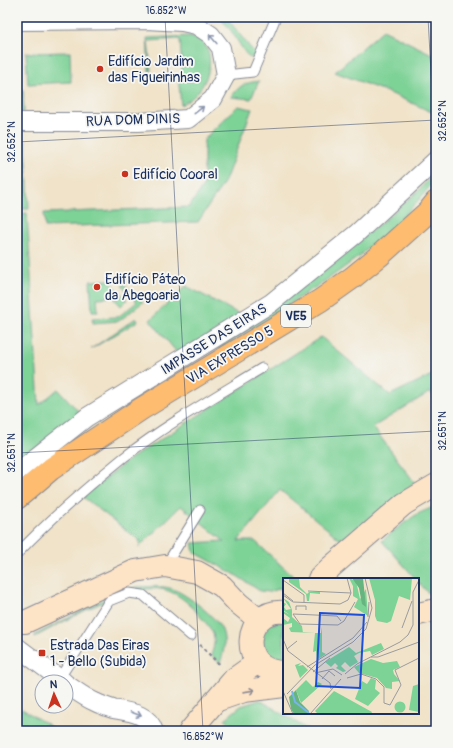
<svg xmlns="http://www.w3.org/2000/svg" width="453" height="748" font-family="Pangolin,sans-serif">
<style>
.green{fill:#7dd296;stroke:#4c807a}
.lines{fill:none;stroke-linecap:round;stroke-linejoin:round}
.lane-casing{stroke:#868994;stroke-width:11}
.street-casing{stroke:#868994;stroke-width:20}
.secondary-casing{stroke:#868994;stroke-width:24}
.primary-casing{stroke:#868994;stroke-width:24}
.path{stroke:#868994;stroke-width:2.5;stroke-dasharray:3 3;stroke-linecap:butt}
.lane{stroke:#fff;stroke-width:9}
.street{stroke:#fff;stroke-width:18}
.secondary{stroke:#fee4c6;stroke-width:22}
.primary{stroke:#fdbc70;stroke-width:22}
.oneway{stroke:#8d97ae}
.oneway2{stroke:#8c8a92}
.ticks{fill:none;stroke:#1b2f5e;stroke-width:1;stroke-opacity:0.45}
.poi-dot{fill:#c8321e;stroke:#f6f6f2;stroke-width:1.5}
.labels{text-anchor:middle;dominant-baseline:central;stroke-width:3.5;stroke-linejoin:round;paint-order:stroke}
.shield{fill:#f6f6f2;stroke:#5d6b8a;stroke-width:1}
.shield-label{font-size:13px;font-weight:bold;fill:#1b2f5e}
.poi-label{font-size:14px;fill:#1b2f5e;stroke:#f6f6f2;text-anchor:start}
.street-label{font-size:14px;fill:#1b2f5e;stroke:#f6f6f2}
.inset-river{fill:none;stroke:#77b5ea;stroke-width:2}
.inset-road{fill:none;stroke:#9b9b9e;stroke-width:1}
.view{fill:#1d4ed8;fill-opacity:0.15;stroke:#1d4ed8;stroke-width:2}
.inset-edge{fill:none;stroke:#1b2f5e;stroke-width:2}
.neatline{fill:none;stroke:#1b2f5e;stroke-width:1.5}
.ticks-label{font-size:10px;text-anchor:middle;fill:#1b2f5e}
</style>
<rect width="100%" height="100%" fill="#f6f6f2"/>
<filter id="ink" filterUnits="userSpaceOnUse"><feTurbulence type="fractalNoise" baseFrequency=".025" numOctaves="2"/><feDisplacementMap in="SourceGraphic" scale="8" xChannelSelector="R" yChannelSelector="G"/><feConvolveMatrix kernelMatrix="1 2 1 2 8 2 1 2 1" color-interpolation-filters="sRGB"/></filter>
<filter id="wash" filterUnits="userSpaceOnUse"><feTurbulence type="fractalNoise" baseFrequency=".012" numOctaves="4" result="noise"/><feDisplacementMap in="SourceGraphic" scale="16" xChannelSelector="R" yChannelSelector="G"/><feGaussianBlur stdDeviation="0.9" result="paint"/><feColorMatrix in="noise" values="0 0 0 0 0 0 0 0 0 0 0 0 0 0 0 0 0 1.4 0 .05"/><feComposite in="paint" operator="in"/></filter>
<g filter="url(#wash)">
<rect width="100%" height="100%" fill="#f0e3c9"/>
<!-- green -->
<g class="green">
<path d="M215,17H226L257,56L250,58C238,47 231,22 215,17Z"/>
<polygon points="383,30 436,56 436,114 392,94 335,72"/>
<path d="M190,36C220,42 211,81 194,96C191,100 185,102 181,105L178,75L182,74L180,39L148,41L151,71H149L147,38Z"/>
<polygon points="70,52 71,82 28,84 26,53"/>
<path d="M259,81L251,99L231,97C240,85 244,83 259,81Z"/>
<polygon points="17,89 23,89 24,112 17,112"/>
<polygon points="238,106 252,109 225,181 198,222 45,227 44,213 189,207 204,185 204,139"/>
<polygon points="19,142 26,142 29,209 17,209 17,205 21,205"/>
<polygon points="436,172 436,179 416,203 391,229 357,258 331,277 218,350 216,350 252,323 381,223 418,191"/>
<polygon points="27,213 39,405 58,389 82,415 17,462 17,214"/>
<polygon points="109,280 127,300 121,306 113,297 97,298 98,311 92,311 90,281"/>
<polygon points="124,284 143,302 119,321 93,323 92,318 118,317 137,302 122,286"/>
<polygon points="186,286 241,315 179,355 150,320"/>
<polygon points="136,318 138,321 91,349"/>
<polygon points="321,337 390,395 436,373 436,399 430,392 373,427 415,483 342,541 280,490 238,541 255,541 296,579 284,579 284,587 270,592 260,591 234,574 194,552 192,543 224,541 181,506 139,547 140,541 83,497 127,461"/>
<path d="M436,505V598H433L418,582V579H416L382,541C393,532 403,523 416,515C422,511 429,510 436,505Z"/>
<path d="M136,587C147,587 162,585 173,589C186,594 217,617 222,630C226,640 224,653 220,663L211,655C219,635 211,629 199,615C192,606 182,597 171,592C139,576 66,621 35,637V635L110,596Z"/>
<polygon points="284,621 284,661 277,661 265,656 259,637 265,625"/>
<polygon points="260,700 310,731 242,731 225,719 241,706"/>
<polygon points="22,709 58,731 17,731 17,714"/>
</g>
</g>
<g filter="url(#ink)">
<g class="lines">
<!-- lane casing -->
<g class="lane-casing">
<g id="lane">
<polyline points="226,75 253,72 276,17"/>
<path d="M17,554C50,519 86,488 123,458C167,424 215,397 262,368"/>
<polyline points="166,565 200,510"/>
<polyline points="59,679 109,601 129,593 143,595 191,636"/>
</g>
</g>
<!-- street casing -->
<g class="street-casing">
<g id="street">
<polyline points="17,21 146,20 182,22 196,25 211,35 221,48 226,75 213,99 188,119 138,122 17,122"/>
<polyline points="17,472 87,417 271,303 356,234 436,160"/>
<polyline points="17,647 64,682"/>
<path d="M66,684C75,690 85,698 95,702C101,705 107,707 113,709C129,712 148,713 154,731"/>
</g>
</g>
<!-- secondary casing -->
<g class="secondary-casing">
<g id="secondary">
<polyline points="319,579 331,567 404,504 436,485"/>
<path d="M284,612C243,608 236,672 284,672"/>
<polyline points="418,614 436,610"/>
<polyline points="17,622 25,622 135,571 165,566 197,572 222,586 238,603 259,620"/>
<polyline points="215,701 244,691 284,686"/>
<polyline points="190,731 234,679 258,662"/>
</g>
</g>
<!-- primary casing -->
<g class="primary-casing">
<polyline id="primary" points="17,498 51,469 141,409 321,300 352,278 379,256 428,212 436,202"/>
</g>
<!-- path -->
<polyline class="path" points="200,645 220,665"/>
<!-- lane -->
<use href="#lane" class="lane"/>
<!-- street -->
<use href="#street" class="street"/>
<!-- secondary -->
<use href="#secondary" class="secondary"/>
<!-- primary -->
<use href="#primary" class="primary"/>
</g>
<!-- one-way arrows -->
<defs><path id="oneway-shaft" d="M-6 0H5M1.5-3L5.5 0L1.5 3" fill="none" stroke-width="1.6" stroke-linecap="round" stroke-linejoin="round"/></defs>
<g class="oneway">
<use href="#oneway-shaft" transform="translate(213 39) rotate(-130)"/>
<use href="#oneway-shaft" transform="translate(199 110) rotate(-38)"/>
<use href="#oneway-shaft" transform="translate(136 714) rotate(21)"/>
</g>
<use class="oneway2" href="#oneway-shaft" transform="translate(249 691) rotate(-8)"/>
</g>
<!-- ticks -->
<path class="ticks" d="M165,17L203,731M428,17L436,168M17,142L436,120M17,453L436,431"/>
<!-- markers -->
<g class="poi-dot">
<circle cx="100" cy="69" r="4"/>
<circle cx="125" cy="174" r="4"/>
<circle cx="97" cy="287" r="4"/>
<rect x="38" y="649" width="8" height="8" rx="2"/>
</g>
<g class="labels">
<!-- shield labels -->
<rect class="shield" x="281" y="305" width="30" height="22" rx="3"/>
<g class="shield-label">
<text x="296" y="316">VE5</text>
</g>
<!-- poi labels -->
<g class="poi-label">
<text x="108" y="61">Edifício Jardim<tspan x="108" dy="16">das Figueirinhas</tspan></text>
<text x="133" y="174">Edifício Cooral</text>
<text x="105" y="279">Edifício Páteo<tspan x="105" dy="16">da Abegoaria</tspan></text>
<text x="50" y="645">Estrada Das Eiras<tspan x="50" dy="16">1 - Bello (Subida)</tspan></text>
</g>
<!-- street labels -->
<g class="street-label">
<text transform="translate(133 120) rotate(-2)">RUA DOM DINIS</text>
<text transform="translate(214 339) rotate(-32)">IMPASSE DAS EIRAS</text>
<text transform="translate(230 355) rotate(-31)">VIA EXPRESSO 5</text>
</g>
</g>
<!-- overview -->
<g transform="translate(283 578)">
<rect width="136" height="136" fill="#f0e3c9"/>
<path d="M6,0L16,1L17,9L24,16L26,14H37V16L27,15L26,23H24L23,16L6,4ZM66,0L73,3L77,21L83,11L85,38L71,29L75,21L70,18V8ZM86,0H129L127,22L116,18L108,43L104,45L94,43L92,38V22ZM0,20L6,24L9,32V39L19,48L20,55H38L39,49V74L43,76L34,82L33,73L30,74L32,55L8,54L6,50L9,49V45L0,47V40L5,44L7,40L0,35V33L7,37L0,32V24L3,26L1,29L3,32L8,31ZM98,65L101,71L89,77L87,73L76,75L71,78L75,84L67,89L62,84L58,88L63,93L60,94L53,90L55,88L52,85L48,89L42,84L66,69L73,75ZM88,81L100,85L114,83L117,89L110,92L111,96L117,103L109,104V111L103,110L94,100L76,95L71,89ZM18,85L15,88L20,87L25,92L17,100L12,87ZM88,100L93,102L92,111L97,115L85,128L72,121L79,103L84,106ZM23,102L30,109L35,104L39,106L18,125L13,112ZM136,106V134L126,132L130,108ZM51,113L89,134L88,136H35L32,133ZM111.5 129a5.5 5.5 0 1 1 11 0a5.5 5.5 0 1 1-11 0Z" fill="#7dd296"/>
<path d="M69,0H80L83,29L79,26L76,10ZM13,112L17,124L26,133L24,136H11L8,131L6,119Z" fill="#66b47f"/>
<path class="inset-river" d="M9,113L12,124L26,135"/>
<path class="inset-road" d="M0,2L21,17V25M25,13L68,15M0,15L10,23M0,17L10,24L57,26L65,22L68,15L64,0M13,32V28H23V32M85,39L86,24M58,43L54,38L10,36L17,46L55,47L61,43L72,24M119,50L129,23M0,61L5,73L47,105L48,111M4,71L14,63M88,79H95L136,64M24,89L70,60L84,44M30,94L47,80M32,95L50,91L59,97M62,96L74,86L117,64L125,57L130,47V14L136,2M64,100L78,96L93,101L101,109V125L107,127L118,107L112,92L136,80M39,101L46,93L52,98M0,113L10,136M4,116L32,87L70,64L83,51L89,30L82,0M27,136L58,101"/>
<path class="view" d="M37,35L81,37L77,110L33,108Z"/>
<rect width="136" height="136" class="inset-edge"/>
</g>
<!-- margin -->
<rect width="453" height="748" fill="none" stroke="#f6f6f2" stroke-width="44"/>
<!-- north arrow -->
<g transform="translate(54 694) rotate(357)"><circle r="19" fill="#f6f6f2" stroke="#9ea6b7"/>
<path d="M0-3L7 15L0 10L-7 15Z" fill="#c8321e"/>
<text y="-6" font-size="11" font-weight="bold" text-anchor="middle" fill="#1b2f5e">N</text>
</g>
<rect x="22" y="22" width="409" height="704" class="neatline"/>
<g class="ticks-label">
<text x="166" y="14">16.852°W</text>
<text transform="translate(442 121) rotate(-90)" y="4">32.652°N</text>
<text transform="translate(11 142) rotate(-90)" y="4">32.652°N</text>
<text transform="translate(442 431) rotate(-90)" y="4">32.651°N</text>
<text transform="translate(11 453) rotate(-90)" y="4">32.651°N</text>
<text x="203" y="740">16.852°W</text>
</g>
</svg>
